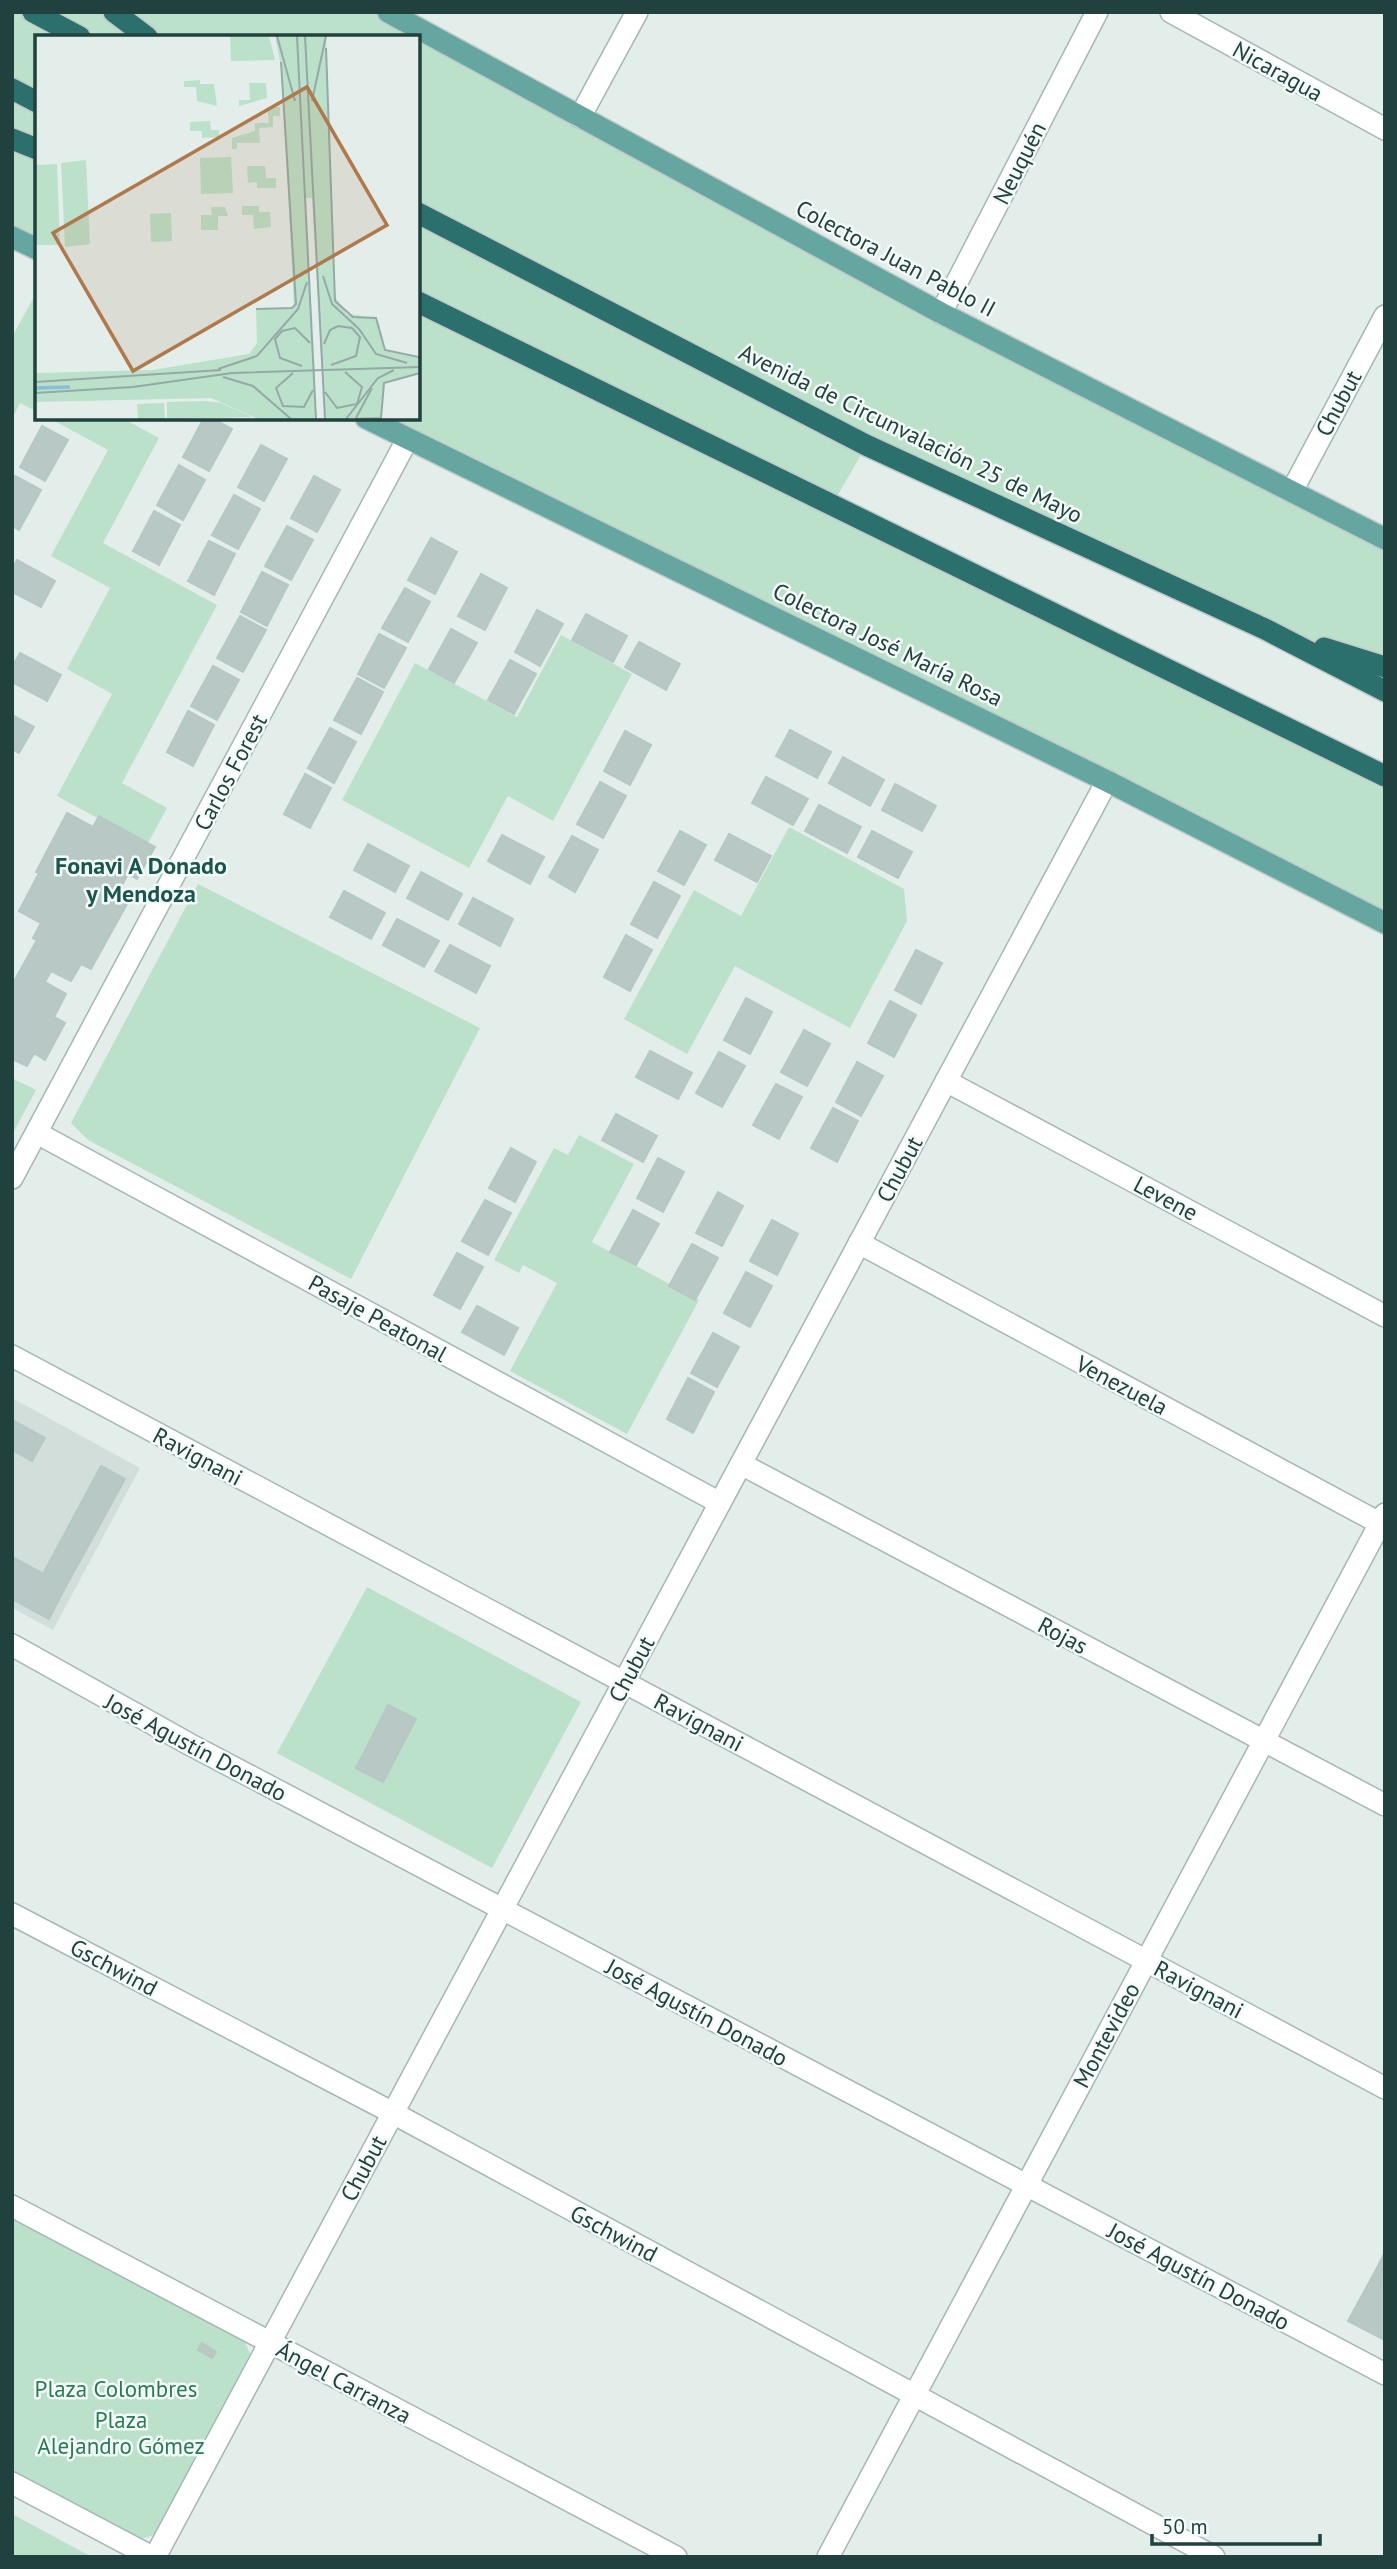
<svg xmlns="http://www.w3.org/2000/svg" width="1397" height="2569" font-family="'PT Sans',sans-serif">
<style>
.built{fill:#d1deda}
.green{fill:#bbe1cb}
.building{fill:#b8c9c5;stroke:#b5c8c4;stroke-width:2}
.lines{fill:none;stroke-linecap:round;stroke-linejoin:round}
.minor-casing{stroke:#a5b7b4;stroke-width:24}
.major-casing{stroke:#c1cac9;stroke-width:24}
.highway-casing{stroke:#c1cac9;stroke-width:24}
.minor{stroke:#fff;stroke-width:21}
.major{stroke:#65a7a0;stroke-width:21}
.highway{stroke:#2b706d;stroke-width:21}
.labels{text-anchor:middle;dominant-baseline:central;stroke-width:5;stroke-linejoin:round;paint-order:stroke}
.street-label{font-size:23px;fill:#21413e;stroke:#f4faf8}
.park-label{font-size:23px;fill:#287c55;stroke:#f4faf8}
.neighbourhood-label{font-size:24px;font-weight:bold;fill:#1b5550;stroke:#f4faf8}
.inset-river{fill:none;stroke:#88bed7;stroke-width:3.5}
.inset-road{fill:none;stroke:#95a9a6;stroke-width:2}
.view{fill:#af794c;fill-opacity:0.15;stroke:#af794c;stroke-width:3.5}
.inset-edge{fill:none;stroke:#21413e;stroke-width:3.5}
</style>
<rect width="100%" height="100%" fill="#e3eeeb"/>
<!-- built -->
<polygon class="built" points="12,1398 140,1468 53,1630 12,1608"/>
<!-- green -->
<g class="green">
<polygon points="12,12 388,12 1385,539 1385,691 866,446 831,507 1385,776 1385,923 366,418 418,418 418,37 37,37 37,249 12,237"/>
<polygon points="36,293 37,412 20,403 14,415 12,337"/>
<polygon points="49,418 122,418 159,438 103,543 217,605 122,783 167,808 147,845 57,796 112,694 67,669 110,588 51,556 108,450"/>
<polygon points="561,635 632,674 553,821 508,796 469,868 342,800 415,663 517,717"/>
<polygon points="789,827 904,889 907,921 850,1028 735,966 687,1054 624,1019 694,890 741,916"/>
<polygon points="198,884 480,1028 351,1279 88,1140 71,1123"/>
<polygon points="12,1078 36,1090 12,1135"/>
<polygon points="579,1135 634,1164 592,1242 699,1300 627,1434 510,1371 557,1283 523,1265 519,1273 494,1260 554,1148 568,1155"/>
<polygon points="367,1587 581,1702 492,1868 277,1753"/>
<polygon points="12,2215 244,2340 251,2356 154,2535 142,2539 12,2471"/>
<polygon points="12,2514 92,2557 12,2557"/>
</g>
<!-- building -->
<g class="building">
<polygon points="204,418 211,418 232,429 209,471 183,457"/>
<polygon points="42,426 68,440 45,481 20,467"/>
<polygon points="261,445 287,459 264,501 238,487"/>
<polygon points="179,465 205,480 183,520 157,505"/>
<polygon points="15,476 41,490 19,530 12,526 12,481"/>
<polygon points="314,476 340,490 317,532 291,518"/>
<polygon points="234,495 260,509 238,549 212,535"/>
<polygon points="154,511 180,525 159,565 133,551"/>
<polygon points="287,526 313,540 291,580 265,566"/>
<polygon points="431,538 457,552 435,594 408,580"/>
<polygon points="209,541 235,554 214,595 188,581"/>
<polygon points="17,560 55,581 41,607 12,592 12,569"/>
<polygon points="262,572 288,585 267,626 241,612"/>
<polygon points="481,574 507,588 485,630 458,616"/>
<polygon points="405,588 430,602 408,642 382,628"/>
<polygon points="537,610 563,624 540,666 515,652"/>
<polygon points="586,614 627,636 613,662 572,640"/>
<polygon points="240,616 266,630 243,672 217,658"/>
<polygon points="451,629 477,643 454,683 429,669"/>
<polygon points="379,634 406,648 384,688 358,674"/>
<polygon points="639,642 680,664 666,690 625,667"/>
<polygon points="20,653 61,675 47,701 12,682 12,667"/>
<polygon points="510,660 536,674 514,714 488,700"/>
<polygon points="213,666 239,680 217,720 191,706"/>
<polygon points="357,678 383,692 361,734 334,720"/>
<polygon points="188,711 214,725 193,766 167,752"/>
<polygon points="12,715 34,727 19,753 12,749"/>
<polygon points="330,728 356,742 334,783 308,768"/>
<polygon points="790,730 831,752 817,778 776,756"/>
<polygon points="625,731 651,745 630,785 604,771"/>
<polygon points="843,757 884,780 870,806 829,783"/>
<polygon points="305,774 331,788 310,828 284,814"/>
<polygon points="766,777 808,799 793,825 752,803"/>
<polygon points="600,782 626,796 603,838 577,824"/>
<polygon points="895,784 936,806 922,831 882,810"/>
<polygon points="819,805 861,827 847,853 805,831"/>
<polygon points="67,813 93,827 99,816 155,847 137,879 128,874 115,898 127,904 91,969 81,964 71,981 51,971 45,982 66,994 54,1017 65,1023 45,1060 34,1053 27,1066 12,1059 12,985 37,940 33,938 41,923 19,911 39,873 36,872"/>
<polygon points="680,831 706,845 684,885 658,871"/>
<polygon points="872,831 912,852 898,878 858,857"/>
<polygon points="729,834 771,856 757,882 715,860"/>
<polygon points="502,835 544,857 530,884 488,861"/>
<polygon points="572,836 598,850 575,892 549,877"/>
<polygon points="368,844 409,866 395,892 354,870"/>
<polygon points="421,872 462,894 448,920 407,898"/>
<polygon points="654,882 680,896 657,938 631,924"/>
<polygon points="344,891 385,913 371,939 330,917"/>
<polygon points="473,898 513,919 500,946 459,924"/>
<polygon points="397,919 439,941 424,967 383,945"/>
<polygon points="626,935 652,950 630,991 604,977"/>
<polygon points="450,945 490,966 476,993 435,971"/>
<polygon points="916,950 942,963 921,1004 895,990"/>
<polygon points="746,998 772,1012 750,1054 724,1040"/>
<polygon points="890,1001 916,1015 894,1057 868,1043"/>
<polygon points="804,1030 830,1044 807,1086 781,1072"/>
<polygon points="650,1051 692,1073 678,1099 636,1077"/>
<polygon points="719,1052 745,1066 722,1107 696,1093"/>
<polygon points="857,1062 883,1076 861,1116 836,1102"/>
<polygon points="776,1084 802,1097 779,1139 753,1125"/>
<polygon points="833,1108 858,1121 837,1162 811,1148"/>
<polygon points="616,1114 657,1136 643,1162 602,1140"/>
<polygon points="511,1148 536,1162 515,1202 489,1188"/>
<polygon points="658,1158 684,1172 663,1212 637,1198"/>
<polygon points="718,1192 743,1206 722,1246 696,1233"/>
<polygon points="485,1200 511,1213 488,1255 462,1241"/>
<polygon points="633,1210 659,1224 636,1265 610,1252"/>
<polygon points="772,1220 798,1234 777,1275 750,1261"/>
<polygon points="692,1244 718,1258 695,1300 669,1286"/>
<polygon points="457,1253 483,1267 460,1309 434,1295"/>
<polygon points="746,1272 772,1286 750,1327 724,1313"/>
<polygon points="477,1306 518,1328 504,1355 462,1332"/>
<polygon points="713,1333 739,1347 717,1387 691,1373"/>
<polygon points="688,1378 714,1392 693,1433 667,1419"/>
<polygon points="12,1420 45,1438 32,1461 12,1450"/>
<polygon points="101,1466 125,1479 66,1586 43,1574"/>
<polygon points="12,1557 66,1586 49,1619 12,1599"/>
<polygon points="388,1705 416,1719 383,1782 356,1768"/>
<polygon points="1385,2252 1385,2287 1371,2279"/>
<polygon points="1371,2279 1385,2287 1385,2340 1348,2321"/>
<polygon points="202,2343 216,2352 212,2358 198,2350"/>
</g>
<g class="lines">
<!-- minor casing -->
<g class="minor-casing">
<g id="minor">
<polyline points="1171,12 1385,129"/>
<polyline points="580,117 637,12"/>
<polyline points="941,313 1097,12"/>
<polyline points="1292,491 1385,316"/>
<polyline points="946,1081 1385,1316"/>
<polyline points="37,1133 720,1503"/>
<polyline points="12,1178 407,440"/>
<polyline points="859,1243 1385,1526"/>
<polyline points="12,1356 1385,2088"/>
<polyline points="741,1464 1385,1805"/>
<polyline points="12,1645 189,1744 1385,2374"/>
<polyline points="12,1914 393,2113 1214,2557"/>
<polyline points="12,2206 676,2557"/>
<polyline points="12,2483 152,2557"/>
<polyline points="155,2557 1107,781"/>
<polyline points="828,2557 1385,1514"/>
</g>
</g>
<!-- major casing -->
<g class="major-casing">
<g id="major">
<polyline points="388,12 941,313 1385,539"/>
<polyline points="12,237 37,249"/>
<polyline points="366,418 1107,781 1385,923"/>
</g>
</g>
<!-- highway casing -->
<g class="highway-casing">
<g id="highway">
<polyline points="33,12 80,37"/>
<polyline points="114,12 147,37"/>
<polyline points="12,89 37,102"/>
<polyline points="12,139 37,149"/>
<polyline points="418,213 866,445 1265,629 1385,691"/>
<polyline points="418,302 1385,776"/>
<polyline points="1324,648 1385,667"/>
</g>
</g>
<!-- minor -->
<use href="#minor" class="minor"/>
<!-- major -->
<use href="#major" class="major"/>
<!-- highway -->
<use href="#highway" class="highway"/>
</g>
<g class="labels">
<!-- street labels -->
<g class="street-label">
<text transform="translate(1278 71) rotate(29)">Nicaragua</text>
<text transform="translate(1019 163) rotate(-63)">Neuquén</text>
<text transform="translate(896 258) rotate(28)">Colectora Juan Pablo II</text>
<text transform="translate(1338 403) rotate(-62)">Chubut</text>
<text transform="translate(911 433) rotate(26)">Avenida de Circunvalación 25 de Mayo</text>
<text transform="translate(888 644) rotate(26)">Colectora José María Rosa</text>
<text transform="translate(230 772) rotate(-62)">Carlos Forest</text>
<text transform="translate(899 1169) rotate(-62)">Chubut</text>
<text transform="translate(1166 1198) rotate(28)">Levene</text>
<text transform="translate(378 1318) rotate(29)">Pasaje Peatonal</text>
<text transform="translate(1122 1385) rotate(28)">Venezuela</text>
<text transform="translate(198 1456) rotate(28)">Ravignani</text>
<text transform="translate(1063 1635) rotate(28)">Rojas</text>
<text transform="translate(631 1669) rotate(-62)">Chubut</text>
<text transform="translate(699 1722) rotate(28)">Ravignani</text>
<text transform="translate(196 1747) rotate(28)">José Agustín Donado</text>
<text transform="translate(114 1967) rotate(28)">Gschwind</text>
<text transform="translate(1199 1989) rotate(28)">Ravignani</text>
<text transform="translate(697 2012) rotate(28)">José Agustín Donado</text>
<text transform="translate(1106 2035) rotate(-62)">Montevideo</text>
<text transform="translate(363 2168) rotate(-62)">Chubut</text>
<text transform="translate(614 2233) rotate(28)">Gschwind</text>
<text transform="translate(1199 2276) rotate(28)">José Agustín Donado</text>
<text transform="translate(344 2382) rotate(28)">Ángel Carranza</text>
</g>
<!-- park labels -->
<g class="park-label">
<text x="116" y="2388">Plaza Colombres</text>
<text x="121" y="2419">Plaza<tspan x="121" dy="26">Alejandro Gómez</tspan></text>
</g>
<!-- neighbourhood labels -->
<g class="neighbourhood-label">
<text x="141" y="865">Fonavi A Donado<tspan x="141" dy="28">y Mendoza</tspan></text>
</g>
</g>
<!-- overview -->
<g transform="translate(35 35)">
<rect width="385" height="385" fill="#e3eeeb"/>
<path d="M195,1H234L240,25L196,26ZM240,1H291L299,260L312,279L341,283L349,315L384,322L385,338L349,348L346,383L290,384L277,163H270L281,384H223L176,363L0,367V338L117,335L214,319L222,308L221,274L259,273L247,37ZM165,45V49H179L182,71L162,66L161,52H149V46ZM214,48H231L232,63L204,71V65H215ZM232,72H245V81H238V92L224,93L225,108H202V114H197V103L220,96V88H234ZM175,86L176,95H184V102L167,103V96H155V87ZM196,122L198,158L166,159L165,123ZM51,125L55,209L30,212L26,128ZM22,129L25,210H0V130ZM212,131H230L231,143H241V153H222V147L213,148ZM207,171H224V177H235L236,192L219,194L218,180H207ZM176,172H190L193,181H183V195H166V180H177ZM136,178L137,206L116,207L115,179ZM171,366L186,368L217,382L132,384V367ZM129,368L130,384H103L102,369Z" fill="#bbe1cb"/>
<path class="inset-river" d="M0,353L35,352"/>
<path class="inset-road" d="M242,1L260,66M262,1L281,384M270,1L290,384M291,13L300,266L318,282L341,283L350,315L384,322L385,331M277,66L291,1M288,241L297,269L324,294L341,319L372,328M221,274L257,273L261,269L246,27M289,309L295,295L303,291L317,293L325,302L321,321L296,330M267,331L245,323L240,304L247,296L260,293L275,308M183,334L222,321L263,274L272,247M258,338L241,353L248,371L269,372L278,355M188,342L218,351L256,384M0,347L186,335M290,357L302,373L322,369L327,352L310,337M0,358L98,352L197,338L385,332M321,383L337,353M311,384L343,343L359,335M320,384L346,383L349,348L385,338"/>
<path class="view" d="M272,52L352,190L98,336L18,198Z"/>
<rect width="385" height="385" class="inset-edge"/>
</g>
<!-- border -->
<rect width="1397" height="2569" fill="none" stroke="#21413e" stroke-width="28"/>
<!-- scale -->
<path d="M1152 2534v10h168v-10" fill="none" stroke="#21413e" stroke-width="3.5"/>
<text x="1162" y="2534" font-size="21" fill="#21413e" stroke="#f4faf8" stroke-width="5" paint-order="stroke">50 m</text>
</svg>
